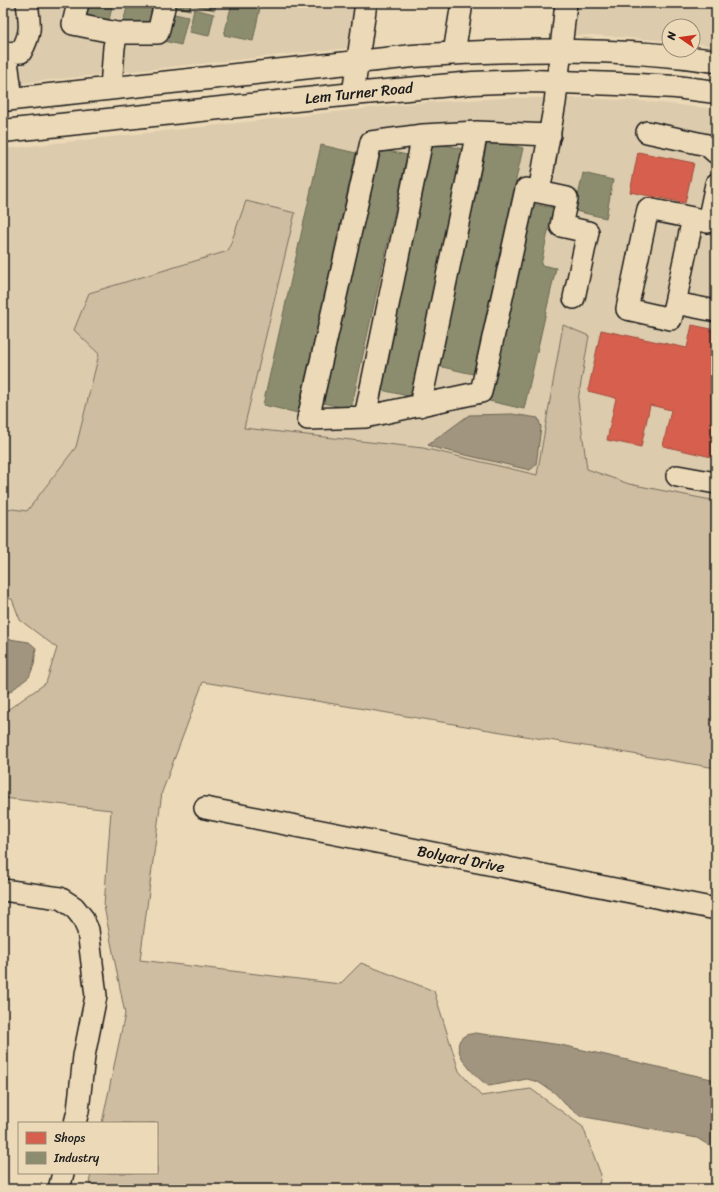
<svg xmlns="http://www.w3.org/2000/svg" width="719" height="1192" font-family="Sriracha,sans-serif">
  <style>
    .built { fill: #dccbac }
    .green { fill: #cebda0; stroke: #756c5e }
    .water { fill: #a2957f; stroke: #6c6557 }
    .shops { fill: #d6604d; stroke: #9e4c3e }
    .industry { fill: #8c8c6e; stroke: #6a6a55 }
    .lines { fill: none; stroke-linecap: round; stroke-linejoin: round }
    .minor-casing { stroke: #1c1c1c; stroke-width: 24 }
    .major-casing { stroke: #1c1c1c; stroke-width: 25 }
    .minor { stroke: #ecd9b7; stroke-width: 21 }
    .major { stroke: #ecd9b7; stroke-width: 22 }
    .labels { text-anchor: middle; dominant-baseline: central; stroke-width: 4; stroke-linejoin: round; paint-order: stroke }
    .street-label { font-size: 15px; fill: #1c1c1c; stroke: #ecd9b7 }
  </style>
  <rect width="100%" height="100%" fill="#ecd9b7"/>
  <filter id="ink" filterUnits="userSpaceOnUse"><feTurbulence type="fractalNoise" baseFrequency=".025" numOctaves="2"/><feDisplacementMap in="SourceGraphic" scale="8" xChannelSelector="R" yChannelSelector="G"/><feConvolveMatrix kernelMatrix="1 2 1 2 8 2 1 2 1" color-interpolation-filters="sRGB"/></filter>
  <g filter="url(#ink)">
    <path class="built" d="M 3,3 L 60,3 L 63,4 L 64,3 L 358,3 L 348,48 L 3,85 Z
      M 557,3 L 716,3 L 716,46 L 693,43 L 693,26 L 669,26 L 669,41 L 593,35 L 550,36 Z
      M 505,98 L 585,98 L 641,101 L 716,109 L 716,501 L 629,484 L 587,469 L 578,400 L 589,337 L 563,325 L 537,475 L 423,448 L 244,428 L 295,213 L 246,201 L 228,251 L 89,293 L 74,330 L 99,354 L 76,447 L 27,511 L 5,508 L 3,503 L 3,149 L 416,103 Z"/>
    <path class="green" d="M 246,201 L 295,213 L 244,428 L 423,448 L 537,475 L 563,325 L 589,336 L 578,400 L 587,469 L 629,484 L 716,501 L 716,768 L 203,682 L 162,792 L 140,960 L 340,984 L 361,963 L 434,991 L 459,1071 L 481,1096 L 531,1089 L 583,1127 L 601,1175 L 598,1189 L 112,1189 L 89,1184 L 91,1173 L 157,1173 L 157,1123 L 102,1123 L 125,1014 L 104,906 L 111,810 L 3,798 L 3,713 L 46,683 L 57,648 L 20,620 L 12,599 L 3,598 L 3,503 L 5,508 L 27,511 L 76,447 L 99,354 L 74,330 L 89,293 L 228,251 Z"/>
    <path class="water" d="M 512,414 L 538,418 L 541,427 L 536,465 L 530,470 L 436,448 L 428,445 L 469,415 Z
      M 3,638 L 29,642 L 36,648 L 34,665 L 29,677 L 3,697 Z
      M 475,1033 L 561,1045 L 716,1080 L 716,1153 L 713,1152 L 710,1146 L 697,1138 L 580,1116 L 565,1104 L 555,1093 L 538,1082 L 527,1079 L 489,1086 C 478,1080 443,1046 466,1035 C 468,1034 472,1034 475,1033 Z"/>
    <path class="shops" d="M 638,152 L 694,163 L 685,203 L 630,192 Z
      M 692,325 L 716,330 L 716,458 L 663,446 L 671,410 L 650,405 L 641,447 L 607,440 L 616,398 L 588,391 L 601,330 L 687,348 Z"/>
    <path class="industry" d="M 83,3 L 113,3 L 109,20 L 81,14 Z
      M 128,3 L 158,3 L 152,29 L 123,23 Z
      M 173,3 L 191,3 L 190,10 L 172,6 Z
      M 194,3 L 216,3 L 215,10 L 194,5 Z
      M 232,3 L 261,3 L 253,41 L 224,35 Z
      M 194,9 L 214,14 L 209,36 L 189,32 Z
      M 170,13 L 188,17 L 181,45 L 164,41 Z
      M 488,140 L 523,148 L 473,374 L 438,366 Z
      M 432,142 L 467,150 L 412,397 L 377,389 Z
      M 321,145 L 356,153 L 298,413 L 263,405 Z
      M 379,149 L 407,155 L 351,409 L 323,403 Z
      M 583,173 L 613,180 L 606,218 L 575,211 Z
      M 532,204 L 553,208 L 541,265 L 556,268 L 524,409 L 489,401 Z"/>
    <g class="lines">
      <g class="minor-casing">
        <path id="minor" d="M 78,3 L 73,24 L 117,33 L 158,33 L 165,3
          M 566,3 L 555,103 L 539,192 L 567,198 L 561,226 L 588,232 L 574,298
          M 6,53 L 21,52 C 32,32 30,25 27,3
          M 454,53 L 462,3
          M 3,54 L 6,53 L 12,99
          M 111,88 L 114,47 L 117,33
          M 353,94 L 366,3
          M 647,132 L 707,145 L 716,153
          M 716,184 L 708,222 L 693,218 L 675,303 L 716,311
          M 539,192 L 526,189 L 481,392 L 365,417 L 308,419 L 371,142 L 423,135 L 477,132 L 550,135
          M 675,303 L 671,319 L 627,309 L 648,209 L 693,218
          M 420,406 L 477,132
          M 365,417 L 423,135
          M 677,476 L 716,483
          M 205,808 L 716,909
          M 3,890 L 60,898 L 74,907 L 82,917 L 88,930 L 96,996 L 84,1056 L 78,1111 L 75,1123
          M 59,1189 L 63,1173"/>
      </g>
      <g class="major-casing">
        <path id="major" d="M 3,100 L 413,56 C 514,49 615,47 716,61
          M 3,131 L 353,94 L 473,83 L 531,81 L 618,84 L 676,87 L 716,92"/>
      </g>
      <use href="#minor" class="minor"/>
      <use href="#major" class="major"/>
    </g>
  </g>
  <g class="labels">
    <g class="street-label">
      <text transform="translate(359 93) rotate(-6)">Lem Turner Road</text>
      <text transform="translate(461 859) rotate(11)">Bolyard Drive</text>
    </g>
  </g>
  <rect width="719" height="1192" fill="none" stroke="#ecd9b7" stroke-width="16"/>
  <rect x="8" y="8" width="703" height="1176" fill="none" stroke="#1c1c1c" stroke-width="1.5" filter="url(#ink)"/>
  <rect x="18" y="1122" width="140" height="52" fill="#ecd9b7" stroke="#998d79"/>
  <rect x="26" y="1132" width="20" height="12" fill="#d6604d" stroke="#998d79"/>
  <text x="54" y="1142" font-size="12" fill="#1c1c1c">Shops</text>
  <rect x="26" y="1152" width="20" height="12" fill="#8c8c6e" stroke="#998d79"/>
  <text x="54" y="1162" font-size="12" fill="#1c1c1c">Industry</text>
  <g transform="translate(681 38) rotate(283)"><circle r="19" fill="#ecd9b7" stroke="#998d79"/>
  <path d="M0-3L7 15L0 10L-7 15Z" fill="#c8321e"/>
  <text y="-6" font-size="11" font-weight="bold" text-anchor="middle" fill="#1c1c1c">N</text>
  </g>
</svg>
